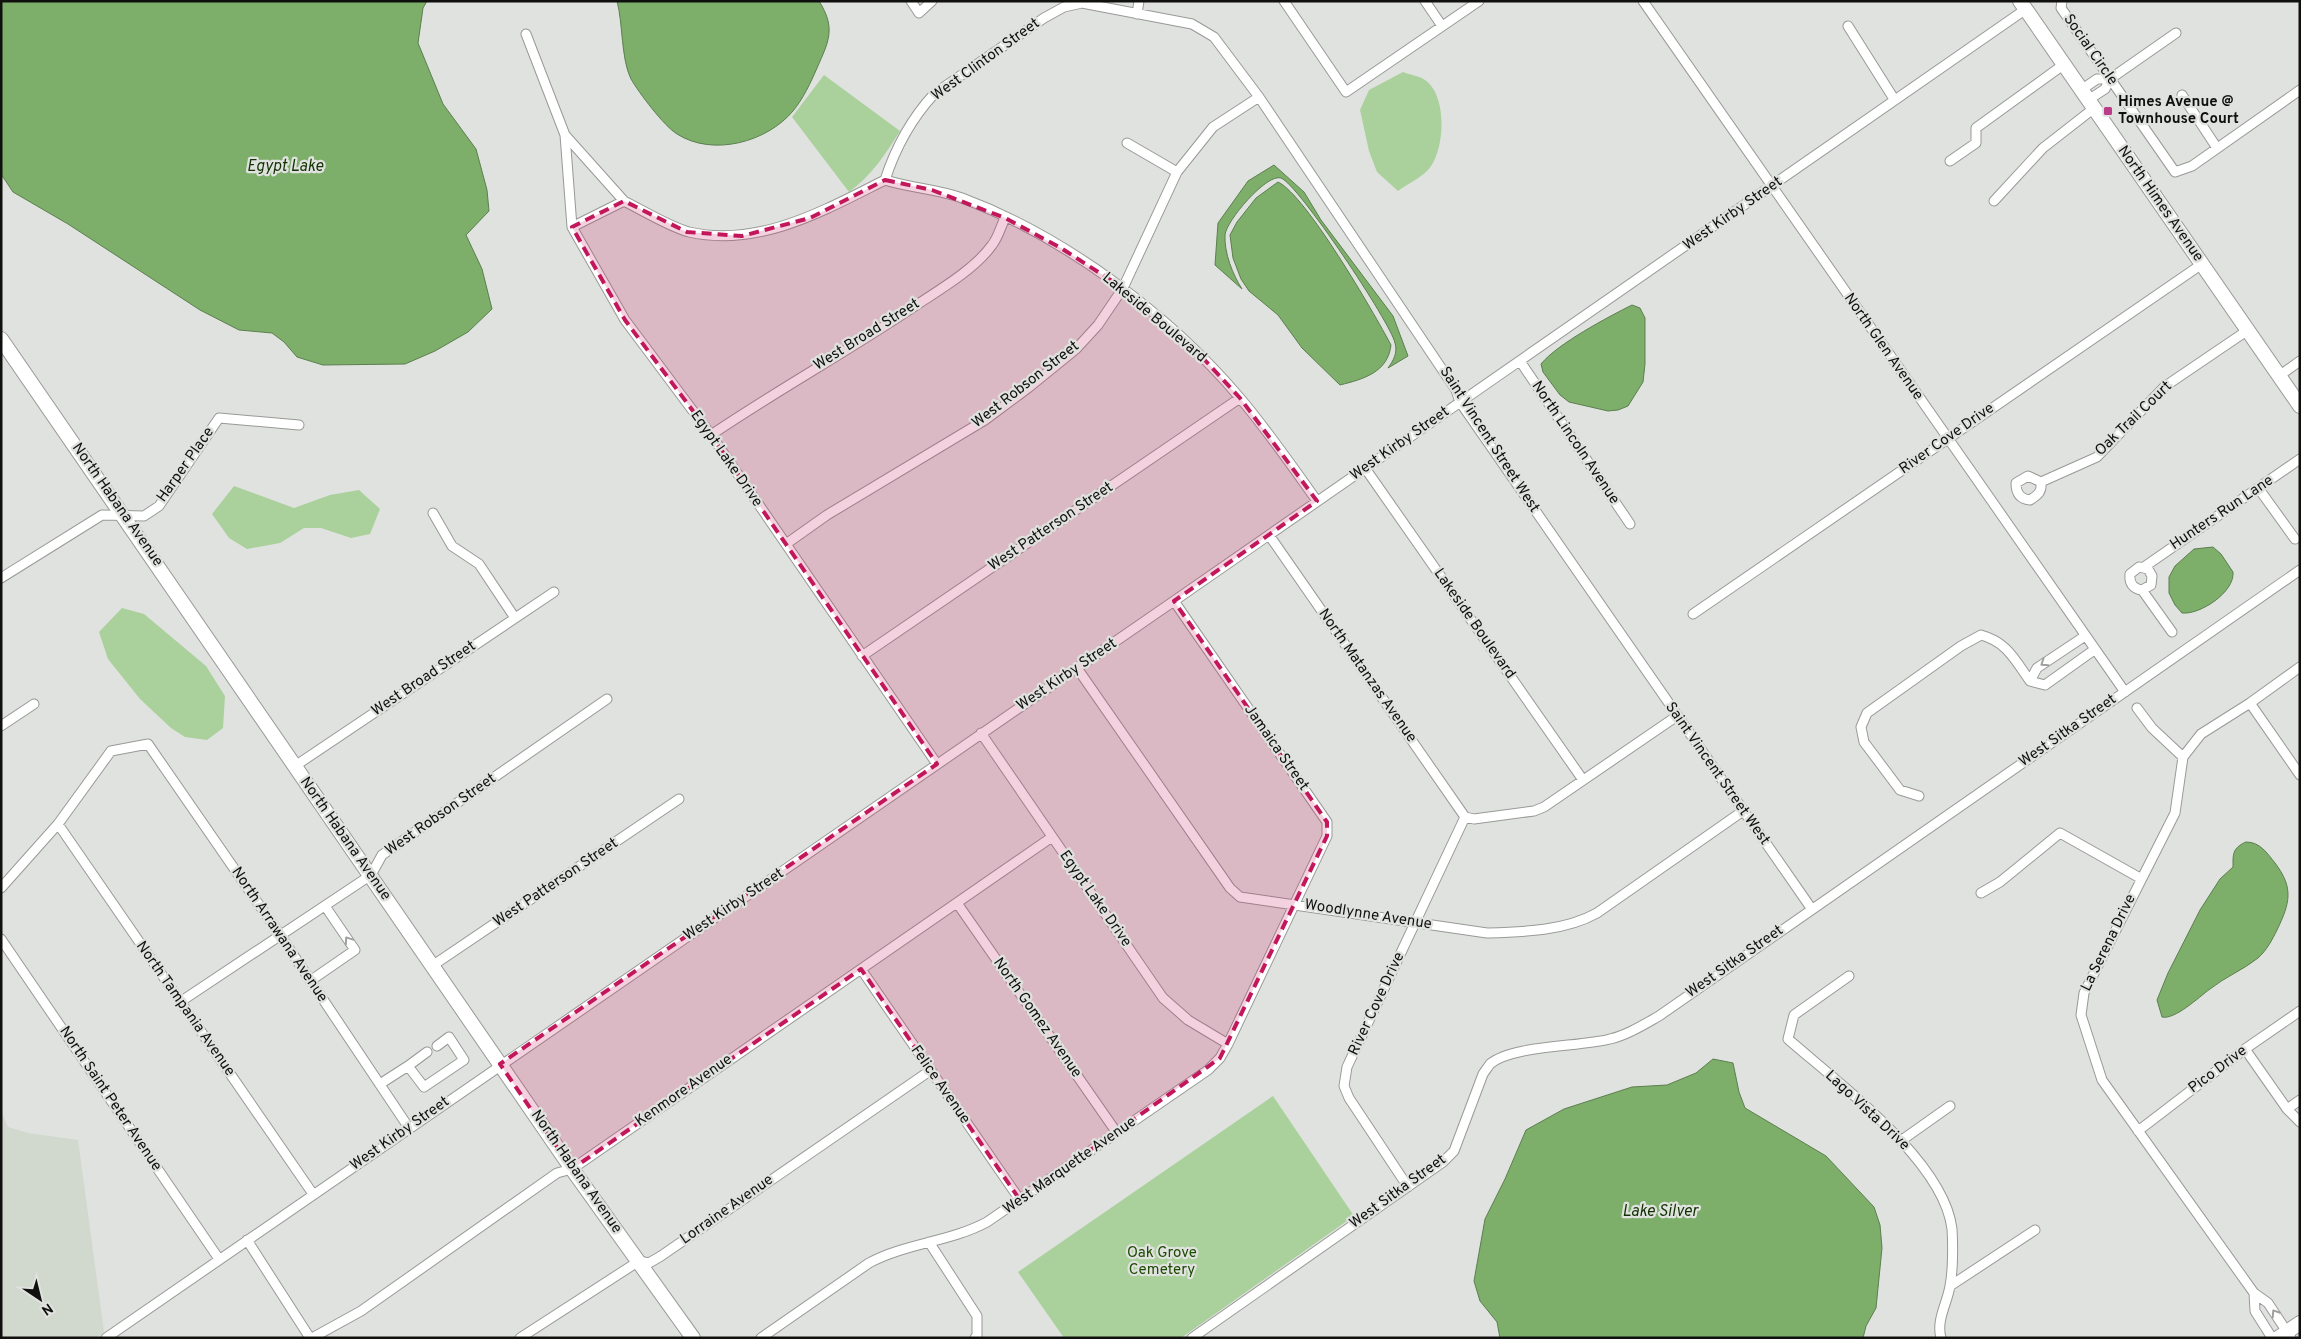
<svg xmlns="http://www.w3.org/2000/svg" width="2301" height="1339" font-family="Overpass,sans-serif">
  <style>
    .built { fill: #d1d8ce }
    .green { fill: #aad09c }
    .water { fill: #7dae6a; stroke: #5c7f4f }
    .lines { fill: none; stroke-linecap: round; stroke-linejoin: round }
    .street-casing { stroke: #989a97; stroke-width: 11 }
    .secondary-casing { stroke: #989a97; stroke-width: 16 }
    .street { stroke: #fff; stroke-width: 9 }
    .secondary { stroke: #fff; stroke-width: 14 }
    .oneway { stroke: #9f9f9f }
    .marked { fill: #c2185b; fill-opacity: 0.2; stroke: #c2185b; stroke-width: 4; stroke-dasharray: 10 6; stroke-linejoin: round }
    .poi-dot { fill: #bb3c88; stroke: #e0e2df; stroke-width: 2 }
    .labels { text-anchor: middle; dominant-baseline: central; stroke-width: 4.5; stroke-linejoin: round; paint-order: stroke }
    .street-label { font-size: 15px; fill: #10100f; stroke: #e0e2df }
    .poi-label { font-size: 15px; font-weight: bold; fill: #10100f; stroke: #e0e2df; text-anchor: start }
    .park-label { font-size: 15px; fill: #1d4b01; stroke: #e0e2df }
    .water-label { font-size: 16px; font-style: italic; fill: #123202; stroke: #e0e2df }
  </style>
  <rect width="100%" height="100%" fill="#e0e2df"/>
  <path class="built" d="M 1,1111 L 8,1127 L 28,1133 L 78,1140 L 104,1332 L 96,1338 L 1,1338 Z"/>
  <path class="green" d="M 1403,72 C 1410,75 1420,76 1425,80 C 1447,95 1445,146 1431,166 C 1425,176 1407,184 1398,191 L 1377,172 L 1369,151 L 1360,110 L 1369,90 Z
    M 824,75 L 900,131 C 885,155 872,175 849,192 L 792,117 Z
    M 234,486 L 294,508 L 330,495 L 359,490 L 380,509 L 370,534 L 351,538 L 321,528 L 304,528 L 280,543 L 247,549 L 229,538 L 212,514 Z
    M 122,608 L 144,614 L 206,666 L 225,696 L 223,728 L 207,740 L 185,737 L 171,728 L 140,699 L 108,659 L 99,632 Z
    M 1273,1096 L 1354,1216 L 1181,1338 L 1064,1338 L 1018,1272 Z"/>
  <path class="water" d="M 1,1 L 427,1 L 423,8 L 418,43 L 443,104 L 476,149 L 487,190 L 489,211 L 466,235 L 482,269 L 492,309 L 468,332 L 435,351 L 405,364 L 323,365 L 297,357 L 284,342 L 272,333 L 239,330 L 200,310 L 68,224 L 13,192 L 1,174 Z
    M 617,1 L 819,1 C 836,28 829,41 817,68 C 811,82 803,99 793,111 C 767,142 713,157 677,134 C 664,126 639,93 631,79 C 621,59 623,23 617,1 Z
    M 1274,165 L 1304,192 L 1321,220 L 1393,316 L 1408,356 L 1388,368 C 1393,361 1398,353 1395,343 C 1391,323 1298,184 1281,178 C 1267,173 1226,221 1225,235 C 1224,253 1233,275 1242,289 L 1215,265 L 1218,223 L 1248,181 Z
    M 1278,182 C 1306,195 1374,313 1391,345 C 1388,372 1364,379 1340,385 L 1302,348 L 1278,315 L 1249,291 L 1241,279 L 1233,258 L 1230,235 L 1237,222 L 1256,198 Z
    M 1632,305 L 1640,308 L 1645,318 L 1645,364 L 1643,382 L 1628,406 L 1618,410 L 1608,411 L 1569,402 L 1560,395 L 1543,372 L 1541,364 C 1557,344 1608,317 1632,305 Z
    M 2213,547 L 2221,554 L 2233,572 C 2235,592 2200,615 2182,613 L 2175,605 L 2169,593 L 2169,577 L 2175,566 L 2194,549 Z
    M 2246,842 C 2260,842 2267,853 2275,863 C 2294,888 2290,903 2277,930 C 2272,940 2267,950 2258,958 C 2243,970 2225,977 2210,989 C 2199,997 2175,1020 2162,1017 L 2157,1000 L 2168,973 L 2200,910 L 2220,879 L 2233,867 C 2233,855 2232,848 2246,842 Z
    M 1713,1059 L 1733,1063 L 1739,1092 L 1745,1108 L 1826,1156 L 1874,1207 L 1880,1225 L 1882,1248 L 1876,1308 L 1866,1326 L 1863,1338 L 1500,1338 L 1497,1322 L 1480,1301 L 1474,1281 L 1485,1219 L 1505,1179 L 1526,1130 L 1564,1109 L 1632,1087 L 1667,1085 L 1696,1073 Z"/>
  <g class="lines">
    <g class="street-casing">
      <path id="street" d="M 911,1 L 919,13 L 932,1
        M 1284,1 L 1346,92 L 1479,1
        M 1425,1 L 1442,26
        M 1643,1 L 2125,692
        M 2062,1 L 2061,8 L 2175,172 L 2192,166 L 2300,90
        M 1137,14 L 1139,1
        M 1848,26 L 1894,99
        M 526,34 L 565,135 L 624,201
        M 2081,90 L 2097,79 L 2110,79
        M 2182,95 L 2217,148
        M 2088,100 L 2105,89 L 2110,79 L 2176,33
        M 565,135 L 572,227 L 625,320 L 711,435 L 937,764
        M 1127,143 L 1177,172
        M 1950,161 L 1976,143 L 1976,128 L 2063,65
        M 885,180 C 910,188 937,189 962,198 C 1064,236 1170,315 1240,398 C 1268,431 1292,466 1317,501
        M 1994,201 L 2043,148 L 2093,109
        M 572,227 L 624,201 C 642,210 670,227 689,232 C 759,248 825,210 885,180 C 895,149 912,118 934,94 L 1044,18 L 1064,7 L 1082,3 L 1192,24 L 1214,37 L 1259,97 L 1456,390 L 1460,402 L 1811,908
        M 1520,361 L 1630,524
        M 2279,376 L 2300,361
        M 711,435 C 779,389 850,350 918,304 C 941,289 976,268 992,245 C 998,238 1001,226 1005,218
        M 1365,468 L 1583,780
        M 2041,482 L 2028,476 L 2016,483 C 2016,493 2020,499 2030,500 C 2038,495 2042,492 2041,482 L 2097,457 L 2164,387 L 2248,330
        M 2259,489 L 2295,539
        M 433,513 L 452,546 L 479,564 L 515,618
        M 1269,535 L 1465,817
        M 786,544 L 827,515 L 985,420 L 1028,388 L 1076,349 L 1098,325 L 1123,288 L 1177,172 L 1213,127 L 1259,97
        M 2144,567 L 2300,459
        M 1,578 L 102,515 L 144,516 L 159,506 L 219,418 L 299,425
        M 2142,590 L 2151,585 L 2152,576 L 2148,569 L 2139,567 L 2130,574 C 2129,583 2133,589 2142,590 L 2172,632
        M 1693,614 L 2202,264
        M 2085,636 L 2037,668 L 2030,681 L 2045,685 L 2094,650
        M 862,656 L 1240,398
        M 2300,667 L 2250,703 L 2300,775
        M 1077,668 L 1230,888 L 1240,897 L 1487,933 C 1523,932 1565,931 1597,913 L 1743,811
        M 2250,703 L 2201,734 L 2183,757 L 2175,813 L 2084,993 L 2081,1015 L 2102,1080 L 2254,1293 L 2268,1303 L 2291,1338
        M 2137,708 L 2152,728 L 2183,757
        M 1,726 L 34,704
        M 981,733 L 1163,998 L 1188,1020 L 1228,1044
        M 295,766 L 554,592
        M 1919,796 L 1900,790 L 1864,742 L 1861,727 L 1867,713 L 1961,646 L 1981,635 C 2007,642 2015,660 2030,681
        M 58,824 L 313,1194
        M 1,888 L 58,824 L 111,751 L 148,744 L 280,935 L 409,1128
        M 1981,893 L 2000,882 L 2060,833 L 2140,878
        M 957,903 L 1117,1133
        M 1,939 L 219,1259
        M 432,966 L 679,799
        M 861,969 L 1020,1200
        M 1849,976 L 1794,1015 L 1788,1039 C 1838,1083 1944,1161 1952,1229 C 1953,1244 1953,1271 1950,1286 C 1947,1304 1936,1320 1941,1338
        M 310,981 L 355,950 L 325,906
        M 180,1002 L 371,875 L 382,855 L 607,699
        M 2245,1049 L 2287,1109 L 2300,1122
        M 408,1066 L 427,1052
        M 380,1084 L 408,1066 L 424,1087 L 464,1060 L 449,1037 L 437,1046
        M 2287,1109 L 2300,1100
        M 2138,1131 L 2245,1049 L 2300,1011
        M 1902,1140 L 1950,1106
        M 1408,1187 L 1349,1098 L 1344,1086 L 1347,1067 L 1465,817 L 1474,819 L 1534,811 L 1544,807 L 1677,716
        M 247,1240 L 310,1338
        M 929,1242 L 977,1316 L 977,1336 L 975,1338
        M 1950,1286 L 2035,1230
        M 2254,1293 L 2255,1311 L 2272,1338
        M 106,1338 L 1174,601 L 2026,9
        M 312,1338 L 361,1311 L 557,1173 L 572,1169 L 1052,837
        M 520,1338 L 639,1261 L 649,1263 L 661,1256 L 931,1070
        M 761,1338 L 869,1263 C 906,1243 950,1242 987,1222 L 1208,1070 L 1220,1058 L 1228,1044 L 1327,836 L 1327,822 L 1174,601
        M 1192,1338 L 1443,1162 L 1454,1151 L 1483,1074 C 1485,1071 1488,1067 1490,1064 C 1512,1045 1580,1047 1610,1039 C 1627,1035 1643,1025 1659,1016 L 2300,570"/>
    </g>
    <g class="secondary-casing">
      <path id="secondary" d="M 2020,1 L 2300,406
        M 1,339 L 572,1169 L 693,1338
        M 2278,1338 L 2300,1323"/>
    </g>
    <use href="#street" class="street"/>
    <use href="#secondary" class="secondary"/>
  </g>
  <defs><path id="oneway-chevron" d="M-2-3.5L2.5 0L-2 3.5" fill="none" stroke-width="1.6" stroke-linecap="round" stroke-linejoin="round" transform="scale(1.25)"/></defs>
  <g class="oneway">
    <use href="#oneway-chevron" transform="translate(2044 663) rotate(146)"/>
    <use href="#oneway-chevron" transform="translate(348 940) rotate(-124)"/>
    <use href="#oneway-chevron" transform="translate(2275 1313) rotate(-123)"/>
  </g>
  <path class="marked" d="M 885,180 L 932,190 L 1005,218 L 1061,248 L 1123,288 L 1202,357 L 1240,398 L 1317,501 L 1174,601 L 1327,822 L 1327,836 L 1220,1058 L 1020,1200 L 861,969 L 572,1169 L 500,1064 L 937,764 L 711,435 L 625,320 L 572,227 L 624,201 L 687,232 L 742,236 L 810,218 Z"/>
  <rect class="poi-dot" x="2103" y="106" width="10" height="10" rx="2.5"/>
  <g class="labels">
    <g class="street-label">
      <text transform="translate(2090 50) rotate(55)">Social Circle</text>
      <text transform="translate(986 60) rotate(-36)">West Clinton Street</text>
      <text transform="translate(2160 204) rotate(55)">North Himes Avenue</text>
      <text transform="translate(1733 214) rotate(-35)">West Kirby Street</text>
      <text transform="translate(1154 318) rotate(40)">Lakeside Boulevard</text>
      <text transform="translate(867 335) rotate(-32)">West Broad Street</text>
      <text transform="translate(1883 347) rotate(55)">North Glen Avenue</text>
      <text transform="translate(1026 385) rotate(-38)">West Robson Street</text>
      <text transform="translate(2134 419) rotate(-44)">Oak Trail Court</text>
      <text transform="translate(1947 439) rotate(-35)">River Cove Drive</text>
      <text transform="translate(1489 440) rotate(57)">Saint Vincent Street West</text>
      <text transform="translate(1575 443) rotate(56)">North Lincoln Avenue</text>
      <text transform="translate(1400 444) rotate(-35)">West Kirby Street</text>
      <text transform="translate(726 459) rotate(55)">Egypt Lake Drive</text>
      <text transform="translate(186 465) rotate(-55)">Harper Place</text>
      <text transform="translate(117 505) rotate(55)">North Habana Avenue</text>
      <text transform="translate(2222 513) rotate(-34)">Hunters Run Lane</text>
      <text transform="translate(1051 527) rotate(-34)">West Patterson Street</text>
      <text transform="translate(1474 624) rotate(55)">Lakeside Boulevard</text>
      <text transform="translate(1067 675) rotate(-34)">West Kirby Street</text>
      <text transform="translate(1367 676) rotate(55)">North Matanzas Avenue</text>
      <text transform="translate(424 679) rotate(-34)">West Broad Street</text>
      <text transform="translate(2068 731) rotate(-35)">West Sitka Street</text>
      <text transform="translate(1276 748) rotate(55)">Jamaica Street</text>
      <text transform="translate(1717 774) rotate(55)">Saint Vincent Street West</text>
      <text transform="translate(441 815) rotate(-35)">West Robson Street</text>
      <text transform="translate(345 839) rotate(55)">North Habana Avenue</text>
      <text transform="translate(556 883) rotate(-34)">West Patterson Street</text>
      <text transform="translate(1095 899) rotate(55)">Egypt Lake Drive</text>
      <text transform="translate(734 905) rotate(-34)">West Kirby Street</text>
      <text transform="translate(1368 915) rotate(9)">Woodlynne Avenue</text>
      <text transform="translate(279 935) rotate(56)">North Arrawana Avenue</text>
      <text transform="translate(2109 943) rotate(-64)">La Serena Drive</text>
      <text transform="translate(1735 962) rotate(-35)">West Sitka Street</text>
      <text transform="translate(1377 1004) rotate(-65)">River Cove Drive</text>
      <text transform="translate(185 1009) rotate(55)">North Tampania Avenue</text>
      <text transform="translate(1037 1018) rotate(55)">North Gomez Avenue</text>
      <text transform="translate(2218 1070) rotate(-37)">Pico Drive</text>
      <text transform="translate(940 1085) rotate(55)">Felice Avenue</text>
      <text transform="translate(684 1091) rotate(-35)">Kenmore Avenue</text>
      <text transform="translate(110 1099) rotate(56)">North Saint Peter Avenue</text>
      <text transform="translate(1867 1111) rotate(43)">Lago Vista Drive</text>
      <text transform="translate(400 1134) rotate(-35)">West Kirby Street</text>
      <text transform="translate(1070 1166) rotate(-35)">West Marquette Avenue</text>
      <text transform="translate(576 1172) rotate(55)">North Habana Avenue</text>
      <text transform="translate(1398 1192) rotate(-36)">West Sitka Street</text>
      <text transform="translate(727 1210) rotate(-35)">Lorraine Avenue</text>
    </g>
    <g class="poi-label">
      <text x="2118" y="102">Himes Avenue @<tspan x="2118" dy="17">Townhouse Court</tspan></text>
    </g>
    <g class="park-label">
      <text x="1162" y="1253">Oak Grove<tspan x="1162" dy="17">Cemetery</tspan></text>
    </g>
    <g class="water-label">
      <text x="285" y="167">Egypt Lake</text>
      <text x="1660" y="1212">Lake Silver</text>
    </g>
  </g>
  <rect width="2301" height="1339" fill="none" stroke="#10100f" stroke-width="5"/>
  <g transform="translate(40 1299) rotate(145)" stroke="#e0e2df" stroke-width="4" paint-order="stroke">
  <path d="M0-4L9 19L0 12L-9 19Z" fill="#10100f"/>
  <text y="-8" font-size="14" font-weight="bold" text-anchor="middle" fill="#10100f">N</text>
  </g>
</svg>
